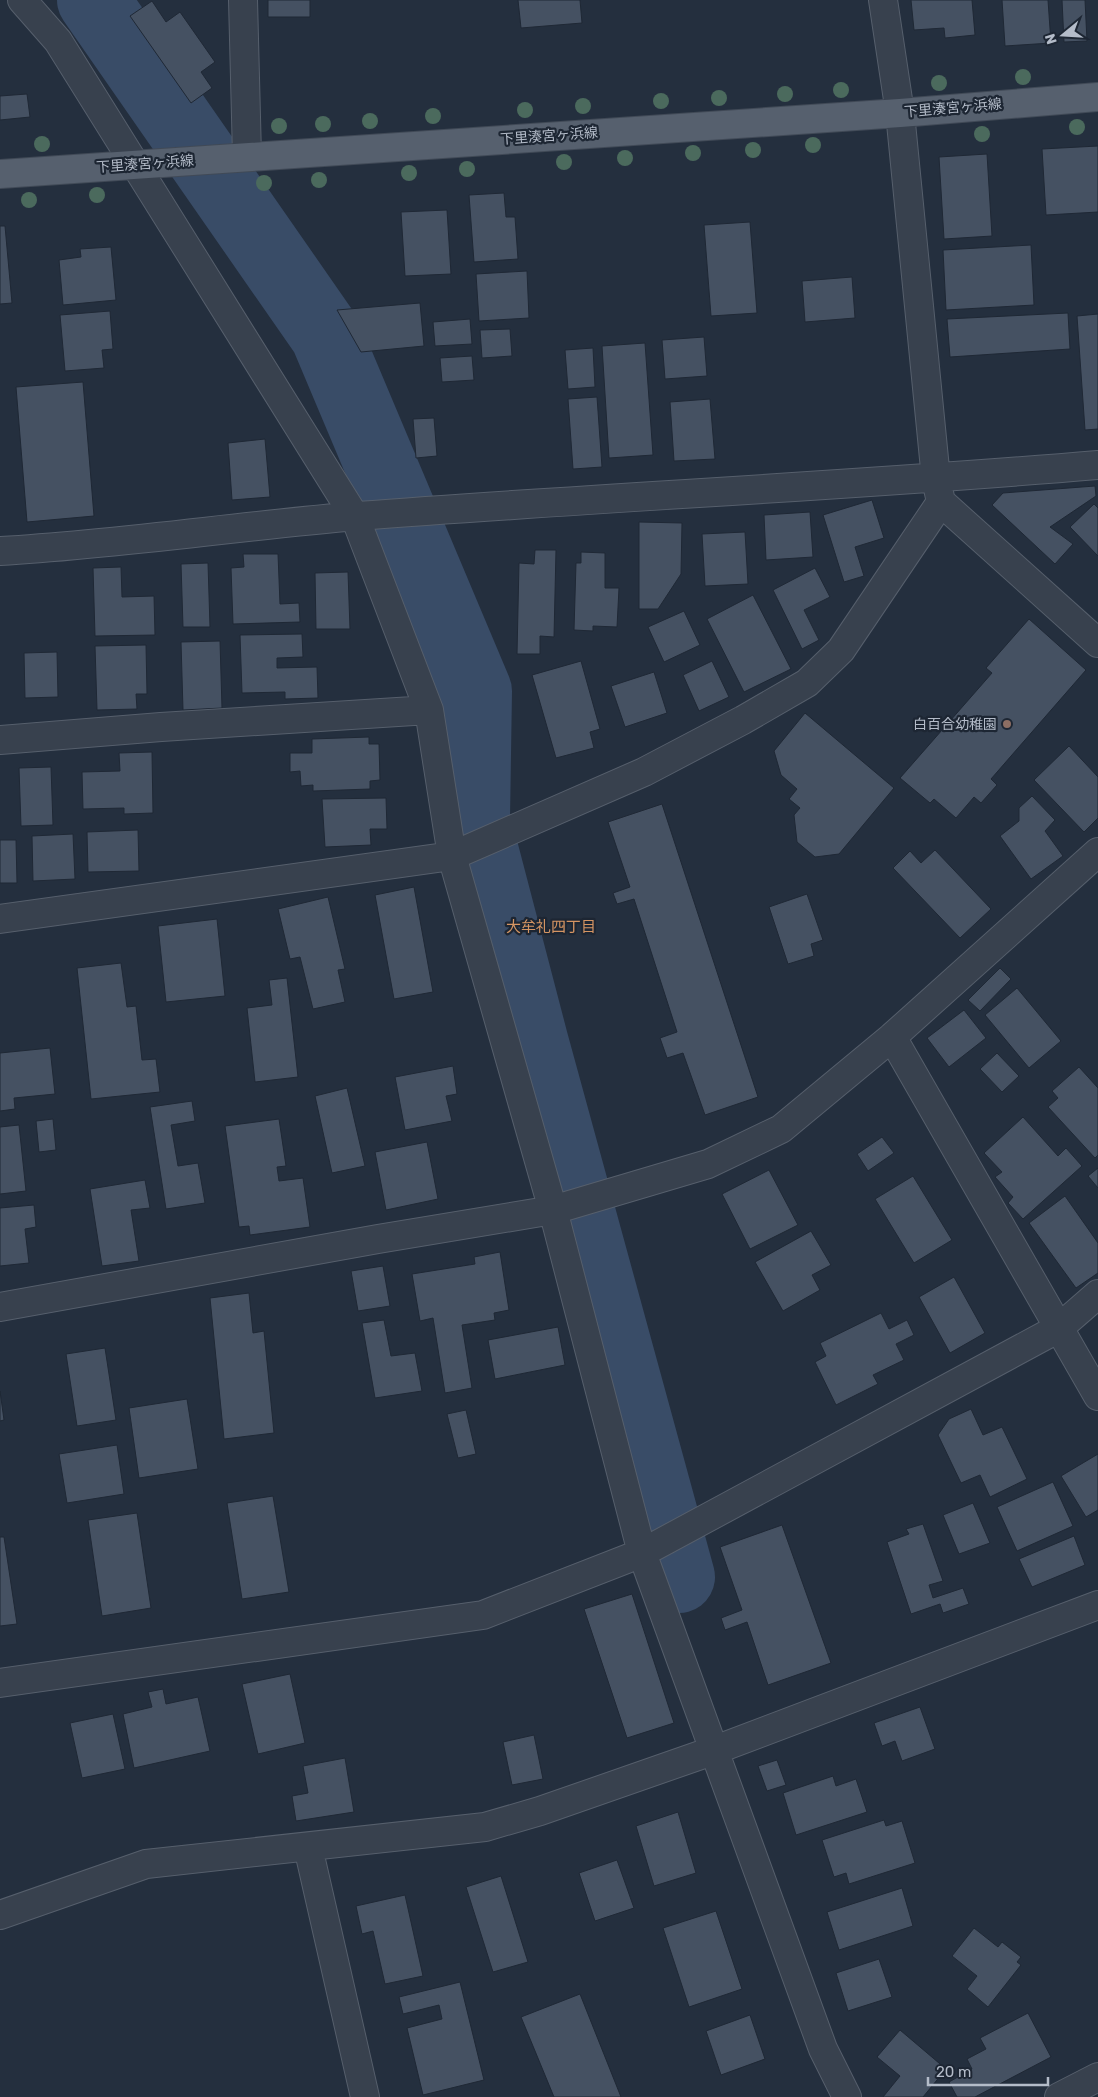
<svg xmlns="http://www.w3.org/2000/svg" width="1098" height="2097" font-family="Rubik,'Noto Sans JP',sans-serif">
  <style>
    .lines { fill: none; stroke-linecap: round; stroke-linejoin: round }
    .river { stroke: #394c67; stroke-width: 72 }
    .building { fill: #455162; stroke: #1f2835 }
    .minor-casing { stroke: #565f6c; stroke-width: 30 }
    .major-casing { stroke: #414a57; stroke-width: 30 }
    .minor { stroke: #38414e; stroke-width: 28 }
    .major { stroke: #56606e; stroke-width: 28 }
    .tree { fill: #4b6a5d }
    .education-dot { fill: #8d6e63; stroke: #1d2633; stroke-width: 2 }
    .labels { text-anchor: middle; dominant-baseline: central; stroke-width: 4.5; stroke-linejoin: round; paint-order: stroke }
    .street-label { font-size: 14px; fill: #b4bcc9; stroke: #1d2633 }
    .poi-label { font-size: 14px; fill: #b4bcc9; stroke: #1d2633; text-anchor: end }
    .neighbourhood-label { font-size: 15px; fill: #d59563; stroke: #1d2633 }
  </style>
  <rect width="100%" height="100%" fill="#242f3e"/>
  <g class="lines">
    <path class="river" d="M 93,0 L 326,335 L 476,691 L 474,818 L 532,1040 L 679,1577"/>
  </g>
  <path class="building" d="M 268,0 L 310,0 L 310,17 L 268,17 Z
    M 518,0 L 580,0 L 582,23 L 521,28 Z
    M 911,0 L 972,0 L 975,35 L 945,38 L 944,28 L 914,30 Z
    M 1002,0 L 1048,0 L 1051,43 L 1005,46 Z
    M 1062,0 L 1085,0 L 1087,41 L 1064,42 Z
    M 152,1 L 166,22 L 180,12 L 215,62 L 201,72 L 212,88 L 191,103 L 130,16 Z
    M 27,94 L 30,117 L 0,120 L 0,96 Z
    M 1098,146 L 1098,212 L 1046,215 L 1042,149 Z
    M 987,154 L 992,236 L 944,239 L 939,157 Z
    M 504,193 L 506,217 L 515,217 L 518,259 L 474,262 L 469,195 Z
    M 447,210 L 451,274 L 405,276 L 401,212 Z
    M 750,222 L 757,313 L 711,316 L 704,225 Z
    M 0,226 L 5,226 L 12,303 L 0,304 Z
    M 1031,245 L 1034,305 L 946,310 L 943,250 Z
    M 111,247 L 116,300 L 63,305 L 59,260 L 81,257 L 80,249 Z
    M 527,271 L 529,318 L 479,321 L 476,274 Z
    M 852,277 L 855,318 L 805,322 L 802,281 Z
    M 420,303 L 424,346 L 361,352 L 337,310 Z
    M 110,311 L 113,349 L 102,350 L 104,368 L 65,371 L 60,315 Z
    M 1068,313 L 1070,349 L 950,357 L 947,319 Z
    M 1098,314 L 1098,429 L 1085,430 L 1077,316 Z
    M 470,319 L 472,344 L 435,346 L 433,322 Z
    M 510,329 L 512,356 L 482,358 L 480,330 Z
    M 704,337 L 707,376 L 665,379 L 662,340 Z
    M 645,343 L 653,455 L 609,458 L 602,346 Z
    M 593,348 L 595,387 L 568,389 L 565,350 Z
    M 472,356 L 474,380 L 442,382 L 440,358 Z
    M 83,382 L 94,516 L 27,522 L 16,387 Z
    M 597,397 L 602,467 L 573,469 L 568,399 Z
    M 710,399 L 715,459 L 674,461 L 670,402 Z
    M 434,418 L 437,456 L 416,458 L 413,419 Z
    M 265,439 L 270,497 L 232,500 L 228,443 Z
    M 1095,486 L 1096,496 L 1050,527 L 1073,544 L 1055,564 L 992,505 L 1003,493 Z
    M 872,500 L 884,538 L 855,547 L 864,576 L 844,582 L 823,515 Z
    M 1094,504 L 1098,508 L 1098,556 L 1070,527 Z
    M 810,512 L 813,557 L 766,560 L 764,515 Z
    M 639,522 L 682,523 L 681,574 L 658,609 L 639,609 Z
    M 745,532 L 748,584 L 705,586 L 702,534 Z
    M 535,550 L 556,550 L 554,637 L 540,636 L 540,654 L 517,654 L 519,563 L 534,564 Z
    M 581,552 L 605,553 L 605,588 L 619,588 L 617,627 L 593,626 L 593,631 L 574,630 L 576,563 L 581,563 Z
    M 243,554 L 278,554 L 280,604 L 299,603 L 300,622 L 233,624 L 231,568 L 244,567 Z
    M 208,563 L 210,627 L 183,627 L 181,564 Z
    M 121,567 L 122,597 L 154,596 L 155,635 L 95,636 L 93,568 Z
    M 815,568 L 830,597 L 804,610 L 819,640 L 802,649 L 773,590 Z
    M 348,572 L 350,629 L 316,629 L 315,573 Z
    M 753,595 L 791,669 L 744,692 L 707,619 Z
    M 684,611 L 700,645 L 664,662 L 648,627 Z
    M 1029,619 L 1086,670 L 991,779 L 997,785 L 981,803 L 974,797 L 956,818 L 934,799 L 930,803 L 900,778 L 992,673 L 986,668 Z
    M 302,634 L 303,657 L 277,658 L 277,668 L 317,667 L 318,698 L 285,699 L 285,692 L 242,693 L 240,635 Z
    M 220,641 L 222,708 L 183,710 L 181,642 Z
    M 146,645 L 147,694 L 136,694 L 137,709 L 97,710 L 95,646 Z
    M 57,652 L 58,697 L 25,698 L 24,653 Z
    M 581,661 L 600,729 L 590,732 L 594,748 L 556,758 L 532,675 Z
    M 712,661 L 729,697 L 699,711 L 683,675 Z
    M 654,672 L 667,713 L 625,727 L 611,686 Z
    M 805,713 L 894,788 L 839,854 L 815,857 L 797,842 L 794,815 L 800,808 L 789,799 L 797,789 L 781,775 L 774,751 Z
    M 369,737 L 369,744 L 379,744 L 380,780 L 370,781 L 370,789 L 313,791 L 313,785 L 301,786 L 300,771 L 290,772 L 290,753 L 312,753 L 312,739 Z
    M 1069,746 L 1098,777 L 1098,818 L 1084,832 L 1034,780 Z
    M 152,752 L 153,813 L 124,814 L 124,808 L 83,809 L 82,772 L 120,771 L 119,753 Z
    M 51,767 L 53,825 L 21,826 L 19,768 Z
    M 1032,796 L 1055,820 L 1045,831 L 1063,856 L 1031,879 L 1000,836 L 1019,821 L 1019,808 Z
    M 386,798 L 387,829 L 370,829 L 371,845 L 325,847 L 322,799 Z
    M 662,804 L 758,1097 L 705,1115 L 683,1053 L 667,1058 L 660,1038 L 677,1032 L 634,899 L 617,904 L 613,893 L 630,887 L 608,822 Z
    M 138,830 L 139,871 L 88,872 L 87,832 Z
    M 73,834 L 75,879 L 33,881 L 32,836 Z
    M 0,840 L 16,840 L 17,883 L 0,883 Z
    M 935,850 L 991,909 L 960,938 L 893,868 L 910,851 L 921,863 Z
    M 414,887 L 433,992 L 394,999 L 375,895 Z
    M 807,894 L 823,940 L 811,944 L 814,956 L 788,964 L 769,907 Z
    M 328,897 L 345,969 L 338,970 L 345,1002 L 313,1009 L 300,957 L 290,959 L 278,909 Z
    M 217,919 L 225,996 L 166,1002 L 158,926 Z
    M 121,963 L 127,1007 L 136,1006 L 142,1060 L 156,1059 L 160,1092 L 91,1099 L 77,968 Z
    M 1000,968 L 1011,979 L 980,1011 L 968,1000 Z
    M 287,978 L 298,1077 L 255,1082 L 247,1008 L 272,1005 L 269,980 Z
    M 1017,988 L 1061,1041 L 1029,1068 L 985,1015 Z
    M 964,1010 L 986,1038 L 949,1067 L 927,1038 Z
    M 50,1048 L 55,1094 L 14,1098 L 15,1109 L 0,1111 L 0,1053 Z
    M 997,1053 L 1019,1076 L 1002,1092 L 980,1069 Z
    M 453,1066 L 457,1094 L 446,1096 L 452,1121 L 405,1130 L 395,1077 Z
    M 1079,1067 L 1098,1088 L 1098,1155 L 1095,1158 L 1048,1107 L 1058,1098 L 1052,1091 Z
    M 347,1088 L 365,1166 L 332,1173 L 315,1096 Z
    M 192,1101 L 195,1121 L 171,1125 L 178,1166 L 198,1163 L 205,1203 L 166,1209 L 150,1107 Z
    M 1023,1117 L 1058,1156 L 1066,1148 L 1082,1166 L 1023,1219 L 1008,1203 L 1013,1197 L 995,1177 L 1002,1172 L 984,1153 Z
    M 53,1119 L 56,1150 L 39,1152 L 36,1121 Z
    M 279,1119 L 286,1166 L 277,1167 L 279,1181 L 303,1178 L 310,1227 L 250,1235 L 249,1226 L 239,1227 L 225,1126 Z
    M 19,1125 L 26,1191 L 0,1194 L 0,1127 Z
    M 882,1137 L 894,1153 L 868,1171 L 857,1154 Z
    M 427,1142 L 438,1199 L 386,1210 L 375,1152 Z
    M 1098,1168 L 1098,1188 L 1088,1176 Z
    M 769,1170 L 798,1225 L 750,1249 L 722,1194 Z
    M 913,1176 L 952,1240 L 914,1263 L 875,1199 Z
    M 145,1180 L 150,1208 L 131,1210 L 139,1261 L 102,1266 L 90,1189 Z
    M 1065,1196 L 1098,1243 L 1098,1273 L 1076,1288 L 1029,1223 Z
    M 34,1205 L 36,1227 L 25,1229 L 29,1263 L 0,1266 L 0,1208 Z
    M 811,1231 L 831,1265 L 812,1275 L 820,1290 L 783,1311 L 755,1262 Z
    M 500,1252 L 509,1310 L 494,1313 L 495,1320 L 462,1325 L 472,1388 L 445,1393 L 433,1318 L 420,1321 L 412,1274 L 475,1264 L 474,1257 Z
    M 383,1266 L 390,1306 L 358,1311 L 351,1271 Z
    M 954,1277 L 985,1333 L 950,1353 L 919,1297 Z
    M 249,1293 L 253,1333 L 264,1331 L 274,1433 L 224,1439 L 210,1298 Z
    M 881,1313 L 889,1329 L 907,1320 L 914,1335 L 896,1344 L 904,1360 L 873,1375 L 878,1384 L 836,1405 L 815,1362 L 826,1356 L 820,1343 Z
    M 384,1320 L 391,1356 L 415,1353 L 422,1391 L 375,1398 L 362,1323 Z
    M 558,1327 L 565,1365 L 495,1379 L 488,1340 Z
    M 105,1348 L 116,1420 L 77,1426 L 66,1354 Z
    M 0,1391 L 4,1420 L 0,1421 Z
    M 187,1399 L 198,1469 L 139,1478 L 129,1408 Z
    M 971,1409 L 983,1435 L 1002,1427 L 1027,1479 L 990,1497 L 980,1475 L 961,1483 L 938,1435 L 949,1419 Z
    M 466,1410 L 476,1454 L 458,1458 L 447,1414 Z
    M 117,1445 L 124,1494 L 67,1503 L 59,1454 Z
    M 1098,1454 L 1098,1510 L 1086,1517 L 1061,1476 Z
    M 1053,1482 L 1073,1526 L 1017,1551 L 997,1507 Z
    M 273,1496 L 289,1592 L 242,1599 L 227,1503 Z
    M 973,1503 L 990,1543 L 959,1554 L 943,1515 Z
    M 137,1513 L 151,1608 L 102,1616 L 88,1520 Z
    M 923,1524 L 943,1581 L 929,1585 L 933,1598 L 963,1588 L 969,1604 L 943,1613 L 940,1604 L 911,1614 L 887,1542 L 909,1534 L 906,1529 Z
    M 782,1525 L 831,1663 L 768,1685 L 747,1622 L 725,1630 L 721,1618 L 742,1610 L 720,1547 Z
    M 1074,1536 L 1085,1565 L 1032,1587 L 1019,1559 Z
    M 0,1537 L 4,1537 L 17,1624 L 0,1626 Z
    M 632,1594 L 674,1723 L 627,1738 L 584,1609 Z
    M 290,1674 L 305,1743 L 258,1754 L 242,1684 Z
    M 163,1689 L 166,1704 L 198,1697 L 210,1751 L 134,1768 L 123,1714 L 152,1707 L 148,1692 Z
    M 920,1707 L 935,1749 L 902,1761 L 895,1741 L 882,1746 L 874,1723 Z
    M 113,1714 L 125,1769 L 82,1778 L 70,1723 Z
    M 534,1735 L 543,1779 L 512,1785 L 503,1742 Z
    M 345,1758 L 354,1812 L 296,1821 L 292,1796 L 308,1793 L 303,1766 Z
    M 777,1760 L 786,1785 L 767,1791 L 758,1766 Z
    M 833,1776 L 836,1786 L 856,1779 L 867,1812 L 796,1835 L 783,1793 Z
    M 678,1812 L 696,1873 L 654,1886 L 636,1826 Z
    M 884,1820 L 886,1826 L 902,1821 L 915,1863 L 849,1884 L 846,1873 L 834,1877 L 822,1840 Z
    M 617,1860 L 634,1908 L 595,1921 L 579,1873 Z
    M 501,1876 L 528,1962 L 493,1972 L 466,1887 Z
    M 902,1888 L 913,1926 L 839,1950 L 827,1912 Z
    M 405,1895 L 423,1976 L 385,1984 L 373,1931 L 362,1934 L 356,1906 Z
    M 716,1911 L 742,1989 L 689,2007 L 663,1928 Z
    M 974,1928 L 998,1947 L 1002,1942 L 1021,1957 L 1017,1962 L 1021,1965 L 988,2007 L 967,1989 L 977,1976 L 952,1956 Z
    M 879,1959 L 892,1997 L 848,2011 L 836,1973 Z
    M 460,1982 L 484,2080 L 423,2095 L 407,2028 L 442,2019 L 439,2005 L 403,2014 L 399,1997 Z
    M 580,1994 L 621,2097 L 554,2097 L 521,2017 Z
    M 1028,2013 L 1051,2057 L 975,2097 L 957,2097 L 949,2082 L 972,2069 L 967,2059 L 986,2049 L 980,2038 Z
    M 750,2015 L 765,2059 L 721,2075 L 706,2031 Z
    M 900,2030 L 946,2069 L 923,2097 L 883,2097 L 900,2076 L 877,2057 Z"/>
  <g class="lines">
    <g class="minor-casing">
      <path id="minor" d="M 22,0 L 58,41 L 355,517 L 429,710 L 452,856 L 553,1210 L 642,1553 L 823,2049 L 847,2097
        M 243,0 L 247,156
        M 883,0 L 900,113 L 936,479 L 941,502 L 1098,643
        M 0,551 C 120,544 238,526 358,516 C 605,497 852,486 1098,465
        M 0,740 L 161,727 L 429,710
        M 0,919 L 452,856 L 644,772 L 743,720 L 807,683 L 841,650 L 941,502
        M 892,1037 L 1098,1396
        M 0,1307 L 378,1239 L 553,1210 L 708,1164 L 781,1129 L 892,1037 L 1098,852
        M 0,1683 L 483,1615 L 642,1553 L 1059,1328 L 1098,1294
        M 308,1847 L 365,2097
        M 0,1915 L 146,1864 L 485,1827 L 540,1811 L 715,1750 L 1098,1605
        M 1059,2097 L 1098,2077"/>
    </g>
    <g class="major-casing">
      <path id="major" d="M 0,174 L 900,113 L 1098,97"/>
    </g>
    <use href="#minor" class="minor"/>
    <use href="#major" class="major"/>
  </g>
  <g class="tree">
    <circle cx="1023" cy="77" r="8"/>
    <circle cx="939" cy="83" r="8"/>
    <circle cx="841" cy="90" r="8"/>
    <circle cx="785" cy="94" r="8"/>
    <circle cx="719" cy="98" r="8"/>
    <circle cx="661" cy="101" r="8"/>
    <circle cx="583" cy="106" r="8"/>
    <circle cx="525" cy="110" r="8"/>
    <circle cx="433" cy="116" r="8"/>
    <circle cx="370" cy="121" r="8"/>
    <circle cx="323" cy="124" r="8"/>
    <circle cx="279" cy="126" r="8"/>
    <circle cx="1077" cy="127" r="8"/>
    <circle cx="982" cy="134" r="8"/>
    <circle cx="42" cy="144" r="8"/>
    <circle cx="813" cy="145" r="8"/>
    <circle cx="753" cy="150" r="8"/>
    <circle cx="693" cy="153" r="8"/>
    <circle cx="625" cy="158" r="8"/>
    <circle cx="564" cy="162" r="8"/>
    <circle cx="467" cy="169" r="8"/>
    <circle cx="409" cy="173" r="8"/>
    <circle cx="319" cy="180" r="8"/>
    <circle cx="264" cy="183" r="8"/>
    <circle cx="97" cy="195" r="8"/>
    <circle cx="29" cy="200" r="8"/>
  </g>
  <circle class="education-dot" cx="1007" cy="724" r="5"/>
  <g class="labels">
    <g class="street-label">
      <text transform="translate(953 108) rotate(-5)">下里湊宮ヶ浜線</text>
      <text transform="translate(549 136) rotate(-4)">下里湊宮ヶ浜線</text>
      <text transform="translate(145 164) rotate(-4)">下里湊宮ヶ浜線</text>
    </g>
    <g class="poi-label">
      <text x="997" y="724">白百合幼稚園</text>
    </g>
    <g class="neighbourhood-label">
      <text x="551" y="927">大牟礼四丁目</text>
    </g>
  </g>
  <g transform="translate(1063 35) rotate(252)" stroke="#1d2633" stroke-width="4" paint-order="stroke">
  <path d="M0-4L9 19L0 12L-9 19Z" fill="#b4bcc9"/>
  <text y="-8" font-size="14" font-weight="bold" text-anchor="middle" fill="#b4bcc9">N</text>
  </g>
  <path d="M928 2077v8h120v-8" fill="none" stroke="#b4bcc9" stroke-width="2.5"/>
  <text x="936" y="2077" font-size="15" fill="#b4bcc9" stroke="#1d2633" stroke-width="4" paint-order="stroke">20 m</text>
</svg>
